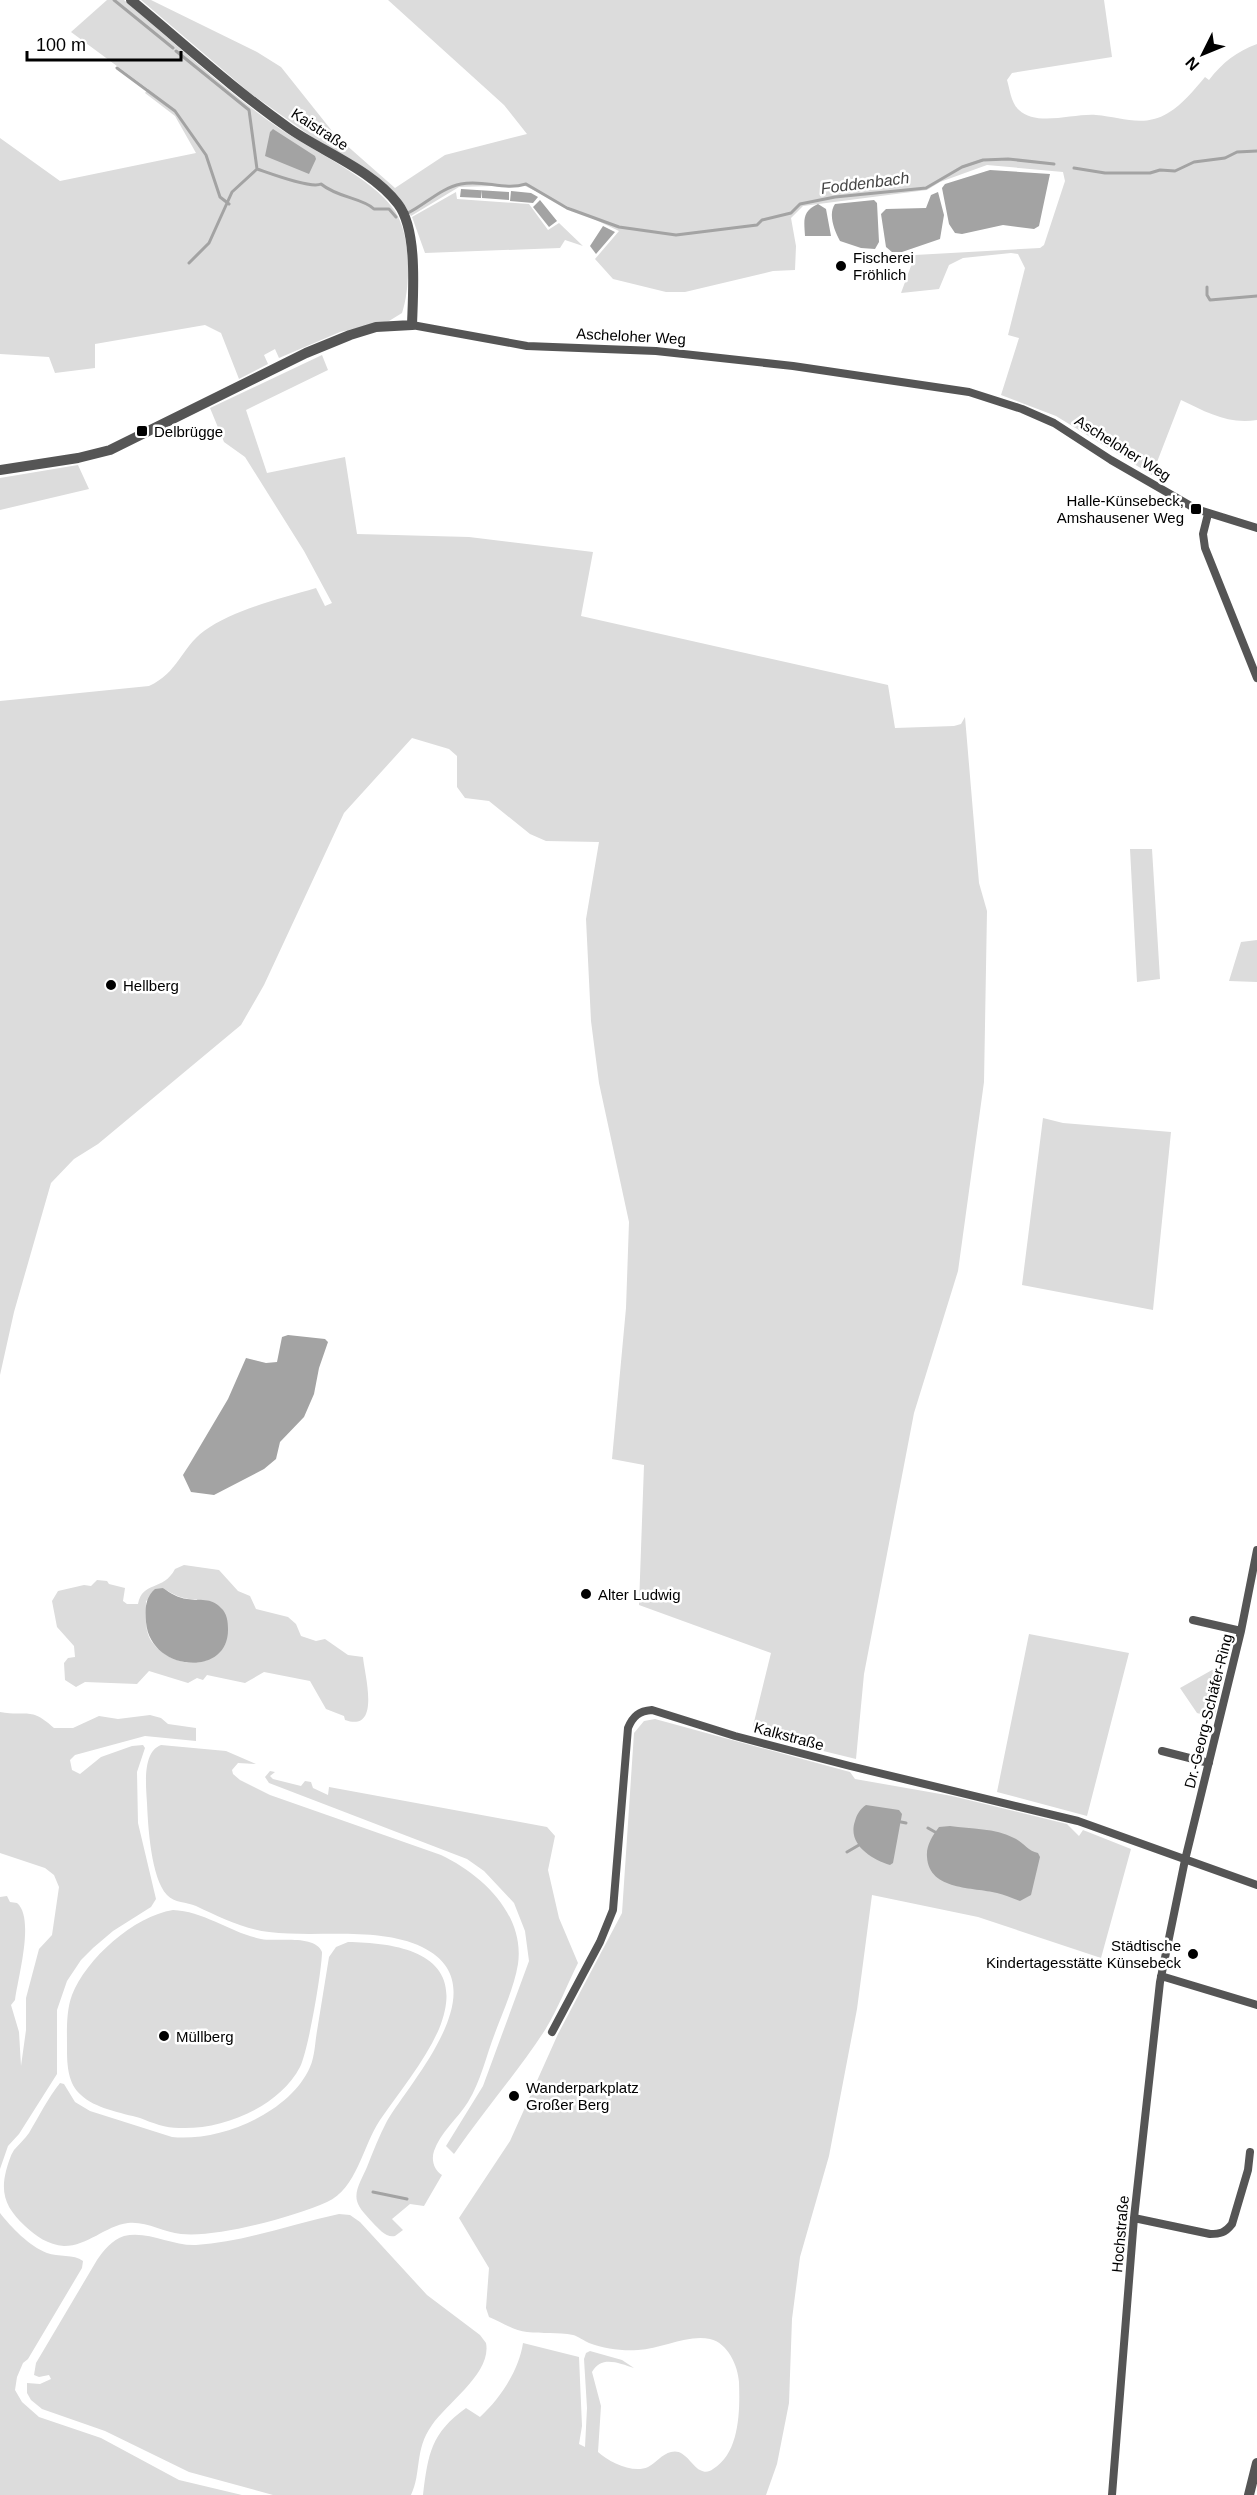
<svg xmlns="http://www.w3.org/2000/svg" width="1257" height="2495" font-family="Arial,sans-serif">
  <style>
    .green { fill: #dcdcdc; fill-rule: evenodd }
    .water { fill: #a3a3a3 }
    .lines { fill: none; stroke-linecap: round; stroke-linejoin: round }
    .stream { stroke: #a3a3a3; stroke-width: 3 }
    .minor { stroke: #555; stroke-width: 8 }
    .tertiary { stroke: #555; stroke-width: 10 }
    .poi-dot { fill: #000; stroke: #fff; stroke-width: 2 }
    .labels { text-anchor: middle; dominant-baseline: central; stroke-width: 5; stroke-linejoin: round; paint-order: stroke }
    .street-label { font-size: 15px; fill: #000; stroke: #fff }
    .poi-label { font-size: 15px; fill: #000; stroke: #fff; text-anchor: start }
    .water-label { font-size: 16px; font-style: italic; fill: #444; stroke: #fff }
  </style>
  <rect width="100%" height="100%" fill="#fff"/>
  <path class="green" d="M 107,0 L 124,0 C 174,42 223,89 276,126 C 310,150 372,177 395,211 C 411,236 411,286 402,313 L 389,321 L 340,332 L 279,358 L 275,349 L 264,355 L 268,364 L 239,379 L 221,333 L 205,325 L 95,344 L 95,368 L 55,373 L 49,357 L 0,354 L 0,138 L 60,181 L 196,153 L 175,116 L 145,93 L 148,89 L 71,32 Z
    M 141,0 L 151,0 L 257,52 L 281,67 L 336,136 L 395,188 L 445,155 L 527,134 L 504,105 L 388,0 L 1104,0 L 1112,57 L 1012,73 L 1007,80 C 1010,90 1011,103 1019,110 C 1036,127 1075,113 1096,115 C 1121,117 1144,128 1168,113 C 1183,104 1194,90 1205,77 L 1209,80 C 1223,62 1236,52 1257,44 L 1257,420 C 1229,425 1206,412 1181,400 L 1152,475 L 1056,416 L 1001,395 L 1019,338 L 1008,335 L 1025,268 L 1018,254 L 1011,253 L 963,258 L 949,265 L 939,289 L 901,293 L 915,255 L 1040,248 L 1044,245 L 1065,181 L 1063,172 L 987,165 L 940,182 L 927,190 L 803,206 L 791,218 L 796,246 L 795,270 L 773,271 L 685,292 L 666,292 L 613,279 L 595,259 L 619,231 L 523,185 L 459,187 L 411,216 L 402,201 L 250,93 Z
    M 456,192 L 457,199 L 529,204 L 548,230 L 559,223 L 583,246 L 565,240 L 560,248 L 425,253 L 412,217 Z
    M 322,355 L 328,370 L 246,410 L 267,473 L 345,457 L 357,534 L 469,537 L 593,552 L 581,616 L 888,685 L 895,728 L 954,726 L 961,724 L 965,717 L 979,883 L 987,911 L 984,1082 L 958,1271 L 914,1413 L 864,1674 L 856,1759 L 770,1738 L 753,1726 L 771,1653 L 639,1605 L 644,1465 L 612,1459 L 626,1308 L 629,1222 L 599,1083 L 591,1021 L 586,919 L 599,842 L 546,841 L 530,834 L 489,801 L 465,798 L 457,787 L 457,756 L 449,749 L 412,738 L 344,813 L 264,985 L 241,1025 L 98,1144 L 74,1159 L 51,1183 L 14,1312 L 0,1375 L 0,701 L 149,686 C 178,673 181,648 204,631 C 234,609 280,599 316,588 L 325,606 L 332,603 L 304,551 L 245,457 L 224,442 L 210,408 Z
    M 78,465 L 89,489 L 0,510 L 0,478 Z
    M 1130,849 L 1152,849 L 1160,979 L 1137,982 Z
    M 1257,940 L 1257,982 L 1229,981 L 1241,942 Z
    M 1043,1118 L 1063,1123 L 1171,1132 L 1153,1310 L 1022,1285 Z
    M 184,1565 L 219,1570 L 238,1591 L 250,1596 L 256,1609 L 288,1617 L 296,1624 L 301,1636 L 316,1641 L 325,1639 L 348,1655 L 363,1657 C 364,1673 382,1733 345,1720 L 344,1716 L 326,1709 L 310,1681 L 264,1672 L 245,1683 L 207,1675 L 203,1680 L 197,1678 L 188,1683 L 149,1671 L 137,1684 L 85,1682 L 76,1687 L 65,1680 L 64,1663 L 68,1658 L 75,1657 L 74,1646 L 57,1627 L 52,1601 L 58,1591 L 84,1585 L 91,1586 L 97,1580 L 107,1581 L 109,1584 L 125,1588 L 123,1601 L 127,1604 L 138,1604 C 143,1580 163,1592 175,1569 ZM 163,1588 C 174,1595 183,1600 197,1599 L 211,1658 C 192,1669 165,1660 152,1642 C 144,1631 146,1615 146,1601 Z
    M 1029,1634 L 1129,1653 L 1087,1816 L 997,1792 Z
    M 1212,1670 L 1225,1673 L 1214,1718 L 1197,1713 L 1180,1688 Z
    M 0,1712 C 27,1717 30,1706 54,1728 L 73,1728 L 99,1716 L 118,1719 L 150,1715 L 161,1718 L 168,1724 L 196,1728 L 196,1741 L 145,1736 L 75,1755 L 70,1760 L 72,1770 L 80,1774 L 101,1757 L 132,1746 L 143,1745 L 145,1748 L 137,1772 L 138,1823 L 156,1899 L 151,1907 L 113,1931 L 93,1948 L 81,1960 L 67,1981 L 57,2010 L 57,2074 L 19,2134 L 8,2146 L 0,2169 L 0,1897 L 7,1896 L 10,1902 L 17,1903 C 35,1918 18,1977 15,2000 L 11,2005 L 19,2032 L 21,2066 L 26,2030 L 26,1998 L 39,1949 L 52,1935 L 59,1887 L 54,1875 L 45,1868 L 0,1853 Z
    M 655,1719 L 850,1772 L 855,1779 L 952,1796 L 1067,1824 L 1079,1836 L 1083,1830 L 1131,1849 L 1101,1958 L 978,1917 L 872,1895 L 857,2009 L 829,2156 L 800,2257 L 792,2319 L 789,2403 L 777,2464 L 766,2495 L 423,2495 C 428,2454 431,2433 466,2408 L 480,2417 C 500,2399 519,2370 523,2343 L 579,2357 L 582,2426 L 579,2444 L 585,2447 L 587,2408 L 584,2359 L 586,2353 L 590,2351 L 622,2360 L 634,2368 C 619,2363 601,2355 592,2372 L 601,2406 L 598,2452 C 609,2462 633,2474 648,2467 C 656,2463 662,2454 671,2452 C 684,2448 691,2465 700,2470 C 705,2473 709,2472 713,2469 C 740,2453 740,2410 739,2382 C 738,2366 728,2343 710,2339 C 688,2334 661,2349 638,2350 C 622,2351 605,2349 589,2343 C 584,2341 578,2336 573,2335 C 558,2332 542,2334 527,2332 C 515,2331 501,2322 489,2317 L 486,2308 L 489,2268 L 459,2218 L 510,2141 L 558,2034 L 622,1913 L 634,1733 L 644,1721 Z
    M 161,1745 L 226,1751 L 256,1764 L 238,1763 L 232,1770 L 233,1774 L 240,1780 L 270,1795 L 441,1855 C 481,1874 525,1914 518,1964 C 514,1988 503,2011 495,2033 C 486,2056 481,2081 468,2102 C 458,2118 440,2133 434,2151 C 431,2160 434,2170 442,2175 L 424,2206 L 410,2204 L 392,2219 L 403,2230 L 395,2236 C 386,2238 379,2229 373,2223 C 368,2217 359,2209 357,2201 C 354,2190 363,2177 367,2167 C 373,2152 379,2136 387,2121 C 412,2079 500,1985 422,1947 C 378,1926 316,1938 269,1932 C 244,1929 219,1917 196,1906 C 187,1902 174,1903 167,1895 C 151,1878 148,1826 147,1803 C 146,1786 142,1752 161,1745 Z
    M 270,1771 L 275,1772 L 270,1776 L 273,1779 L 301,1786 L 305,1781 L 311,1782 L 313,1788 L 328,1795 L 329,1787 L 547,1827 L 555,1836 L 548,1870 L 559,1918 L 578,1963 C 567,1985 558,2009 545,2030 C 517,2073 483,2112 454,2154 L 446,2146 L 483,2086 L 529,1961 L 525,1931 L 514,1903 L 484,1871 L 467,1859 L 269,1783 L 265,1777 Z
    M 173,1910 C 204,1911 231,1933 261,1939 C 277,1942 315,1934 322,1952 C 322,1970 308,2052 300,2067 C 279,2107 223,2130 179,2128 C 166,2128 152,2123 140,2118 C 122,2113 94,2108 81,2095 C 68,2084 67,2065 67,2049 C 67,2031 66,2011 72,1995 C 86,1959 134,1916 173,1910 Z
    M 348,1942 C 403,1943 469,1955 439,2029 C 425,2061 400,2091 380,2120 C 363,2145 357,2189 327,2202 C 293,2217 217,2238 181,2234 C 163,2232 146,2221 128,2223 C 105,2226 88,2246 64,2246 C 48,2245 36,2236 25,2226 C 7,2209 0,2195 6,2171 C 8,2164 10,2156 14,2150 C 19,2144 25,2139 29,2133 C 39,2116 48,2098 60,2083 L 64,2084 L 75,2102 L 90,2111 L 172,2137 C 220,2142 290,2113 310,2067 C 315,2056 315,2042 317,2031 C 321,2006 325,1982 329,1957 L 336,1947 Z
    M 0,2213 C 11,2227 29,2246 47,2253 C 58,2257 74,2254 83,2261 L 82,2268 L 28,2359 L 23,2363 L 17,2377 L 15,2390 L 22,2402 L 39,2417 L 101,2438 L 179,2480 L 242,2495 L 0,2495 Z
    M 339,2214 L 350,2215 L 360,2222 L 427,2295 L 480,2335 L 486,2343 C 492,2373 447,2403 432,2425 C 414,2450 422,2472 411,2495 L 273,2495 L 189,2472 L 105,2431 L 42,2409 L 31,2400 L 27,2393 L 27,2383 L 40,2384 L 51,2379 L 49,2375 L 39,2377 L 34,2375 L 36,2363 L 97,2260 C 104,2250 112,2240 124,2236 C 147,2230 172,2246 196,2245 C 245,2242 291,2224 339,2214 Z"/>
  <path class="water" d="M 273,129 L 315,156 L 316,159 L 309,174 L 265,156 L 270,132 Z
    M 990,170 L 1050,174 L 1039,226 L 1034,229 L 1003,225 L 962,234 L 955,233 L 949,224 L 942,188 L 945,184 Z
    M 461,189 L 509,192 L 509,200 L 482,198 L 481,190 L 481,198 L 460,197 Z
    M 511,191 L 531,193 L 538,197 L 533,203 L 510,201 Z
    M 938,192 L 944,215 L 940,239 L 902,252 L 892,252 L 886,247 L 881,214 L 886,209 L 926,208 L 931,195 Z
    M 540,200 L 557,221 L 549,227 L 533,207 Z
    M 874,200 L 877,203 L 879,242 L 875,249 L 861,248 L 840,241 C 834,230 828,214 835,204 Z
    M 818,204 L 826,209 L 831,236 L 805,236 C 804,220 802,211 818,204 Z
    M 603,226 L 615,232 L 596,254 L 590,246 Z
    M 288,1335 L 325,1339 L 328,1342 L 319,1368 L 314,1394 L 304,1417 L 280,1442 L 276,1459 L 264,1469 L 214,1495 L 191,1492 L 183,1475 L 228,1399 L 246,1358 L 266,1363 L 277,1362 L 282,1337 Z
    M 163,1588 C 170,1593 178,1598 187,1599 C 200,1601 211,1597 221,1608 C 227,1613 228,1622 228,1629 C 229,1678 150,1672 146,1622 C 145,1609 145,1598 155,1589 Z
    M 866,1805 L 899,1810 L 902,1814 L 893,1863 L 890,1865 C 871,1859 847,1844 855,1821 C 857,1814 860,1809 866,1805 Z
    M 950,1826 C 971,1829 995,1828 1014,1838 C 1023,1842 1028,1851 1038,1853 L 1040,1857 L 1031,1895 L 1020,1901 C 1012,1898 1005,1895 997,1893 C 974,1887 929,1891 927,1857 C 926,1846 932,1836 939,1827 Z"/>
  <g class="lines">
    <path class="stream" d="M 114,0 L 173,48
      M 176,51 L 249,110 L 257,169 C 269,173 311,189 321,184 C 338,198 363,198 374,209 L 389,209 L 396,217
      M 117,68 L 175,111 L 206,155 L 220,197 L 229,204
      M 1074,168 L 1105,173 L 1150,173 L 1160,170 L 1175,171 L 1194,162 L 1225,158 L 1237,152 L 1257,151
      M 408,213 C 426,204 441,188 461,184 C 484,179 503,191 526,184 L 567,208 L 619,227 L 676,235 L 757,225 L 762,220 L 791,213 L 800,204 L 835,197 L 926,188 L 962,167 L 983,160 L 1008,159 L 1054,164
      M 189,263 L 209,243 L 232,192 L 257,169
      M 1207,287 L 1207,295 L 1210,300 L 1257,296
      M 901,1822 L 906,1823
      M 928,1828 L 935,1832
      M 847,1852 L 859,1845
      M 373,2192 L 407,2199"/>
    <path class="minor" d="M 412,325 L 527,346 L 656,351 L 793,366 L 969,392 L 1022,409 L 1054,423 L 1111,460 L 1196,509 L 1257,528
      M 1208,514 L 1203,534 L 1205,548 L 1257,678
      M 1193,1620 L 1241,1631
      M 1162,1751 L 1209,1763
      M 1161,1976 L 1257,2005
      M 552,2032 L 600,1942 L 613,1910 L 628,1728 C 633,1716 639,1711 652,1710 L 735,1736 L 850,1766 L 1078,1821 L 1257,1885
      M 1134,2218 L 1210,2234 C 1220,2234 1225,2233 1232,2224 L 1248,2170 L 1250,2152
      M 1112,2495 L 1134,2218 L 1160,1982 L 1185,1860 L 1241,1631 L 1257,1550"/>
    <path class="tertiary" d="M 0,470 L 78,458 L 110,450 L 306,353 L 350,335 L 376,327 L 412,325 C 413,293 418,230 398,204 C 372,170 325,153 290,129 C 234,90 183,43 131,0
      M 1249,2495 L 1257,2463"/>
  </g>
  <g class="poi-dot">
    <circle cx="841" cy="266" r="6"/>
    <rect x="136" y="425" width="12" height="12" rx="3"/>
    <rect x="1190" y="503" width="12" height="12" rx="3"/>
    <circle cx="111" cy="985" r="6"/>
    <circle cx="586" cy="1594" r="6"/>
    <circle cx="1193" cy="1954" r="6"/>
    <circle cx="164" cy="2036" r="6"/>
    <circle cx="514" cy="2096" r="6"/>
  </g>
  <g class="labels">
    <g class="street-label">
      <text transform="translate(320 129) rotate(33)">Kaistraße</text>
      <text transform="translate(631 336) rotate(3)">Ascheloher Weg</text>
      <text transform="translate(1123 448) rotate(32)">Ascheloher Weg</text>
      <text transform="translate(1208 1711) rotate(-76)">Dr.-Georg-Schäfer-Ring</text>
      <text transform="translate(789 1736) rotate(15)">Kalkstraße</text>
      <text transform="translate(1120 2234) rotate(-85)">Hochstraße</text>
    </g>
    <g class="poi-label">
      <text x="853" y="257">Fischerei<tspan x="853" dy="17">Fröhlich</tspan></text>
      <text x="154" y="431">Delbrügge</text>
      <text x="1184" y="500" text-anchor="end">Halle-Künsebeck,<tspan x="1184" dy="17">Amshausener Weg</tspan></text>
      <text x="123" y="985">Hellberg</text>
      <text x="598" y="1594">Alter Ludwig</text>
      <text x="1181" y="1945" text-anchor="end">Städtische<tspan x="1181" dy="17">Kindertagesstätte Künsebeck</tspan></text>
      <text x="176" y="2036">Müllberg</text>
      <text x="526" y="2087">Wanderparkplatz<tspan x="526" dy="17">Großer Berg</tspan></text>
    </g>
    <g class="water-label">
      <text transform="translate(865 183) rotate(-7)">Foddenbach</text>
    </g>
  </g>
  <g transform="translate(1203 54) rotate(227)" stroke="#ffffff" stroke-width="4.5" paint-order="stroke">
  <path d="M0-4.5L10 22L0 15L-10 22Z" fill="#000000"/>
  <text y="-9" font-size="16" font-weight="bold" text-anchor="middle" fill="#000000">N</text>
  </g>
  <path d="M27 51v9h154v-9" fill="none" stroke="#000000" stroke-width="3"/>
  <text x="36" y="51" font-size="18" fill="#000000" stroke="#ffffff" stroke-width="4.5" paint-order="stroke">100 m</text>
</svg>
